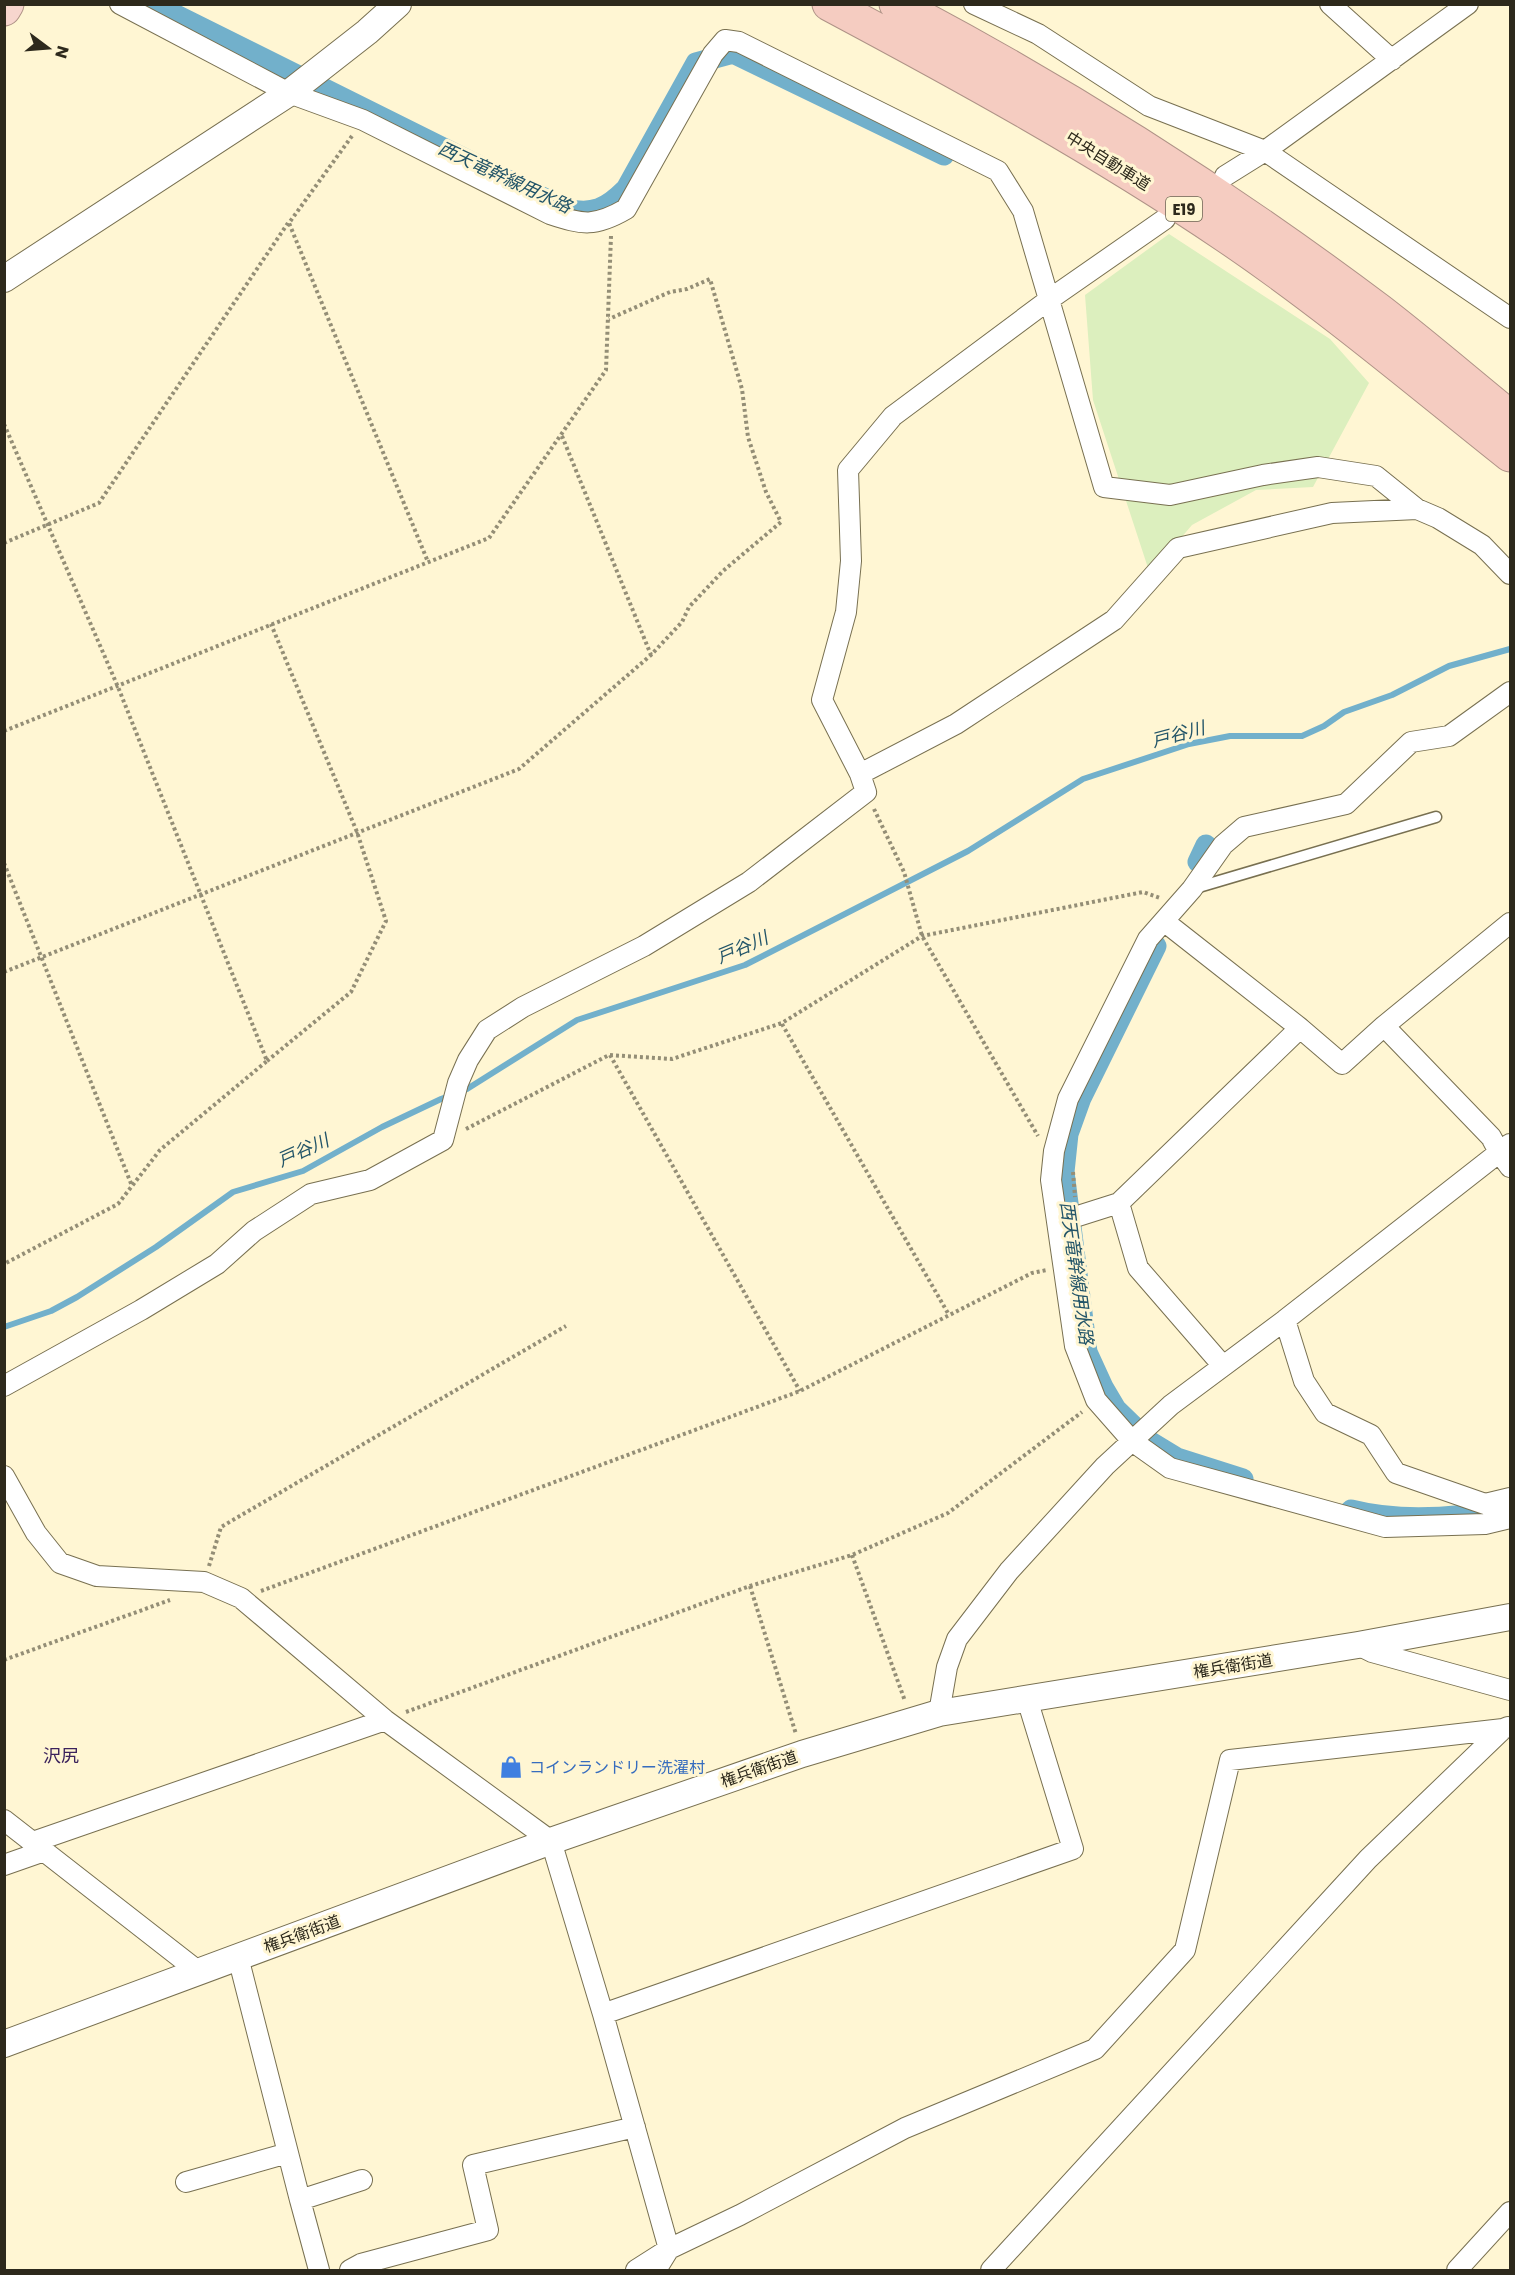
<svg xmlns="http://www.w3.org/2000/svg" width="1515" height="2275" font-family="Poppins,'Noto Sans JP',sans-serif">
  <style>
    .green { fill: #dcefbe }
    .lines { fill: none; stroke-linecap: round; stroke-linejoin: round }
    .stream { stroke: #72b0cb; stroke-width: 6 }
    .canal { stroke: #72b0cb; stroke-width: 21 }
    .service-casing { stroke: #787051; stroke-width: 13 }
    .minor-casing { stroke: #787051; stroke-width: 22 }
    .tertiary-casing { stroke: #787051; stroke-width: 28 }
    .trunk-casing { stroke: #af9387; stroke-width: 35 }
    .motorway-casing { stroke: #af9387; stroke-width: 35 }
    .path { stroke: #948e76; stroke-width: 4; stroke-dasharray: 3 3; stroke-linecap: butt }
    .service { stroke: #fff; stroke-width: 10 }
    .minor { stroke: #fff; stroke-width: 20 }
    .tertiary { stroke: #fff; stroke-width: 26 }
    .trunk { stroke: #f7d6ce; stroke-width: 33 }
    .motorway { stroke: #f5ccc1; stroke-width: 33 }
    .labels { text-anchor: middle; dominant-baseline: central; stroke-width: 6; stroke-linejoin: round; paint-order: stroke }
    .shield { fill: #fff6d3; stroke: #6c6653; stroke-width: 1.5 }
    .shield-label { font-size: 15px; font-weight: bold; fill: #2d291c }
    .street-label { font-size: 16px; fill: #2d291c; stroke: #fff6d3 }
    .shop-label { font-size: 16px; fill: #366cbe; stroke: #fff6d3; text-anchor: start }
    .water-label { font-size: 18px; font-style: italic; fill: #225468; stroke: #fff6d3 }
    .neighbourhood-label { font-size: 18px; fill: #3b225c; stroke: #fff6d3 }
  </style>
  <rect width="100%" height="100%" fill="#fff6d3"/>
  <path class="green" d="M 1169,234 L 1330,339 L 1369,383 L 1313,487 L 1256,490 L 1192,525 L 1150,574 L 1093,400 L 1085,295 Z"/>
  <g class="lines">
    <path class="stream" d="M 4,1327 L 51,1311 L 77,1297 L 156,1247 L 233,1192 L 303,1171 L 382,1127 L 441,1099 L 467,1089 L 577,1020 L 745,965 L 968,851 L 1083,779 L 1189,744 L 1230,736 L 1302,736 L 1324,726 L 1344,712 L 1392,695 L 1449,666 L 1510,649"/>
    <path class="canal" d="M 154,4 L 566,209 C 593,215 606,209 626,189 L 696,63 L 733,53 L 944,155
      M 1198,862 L 1206,845
      M 1156,946 L 1081,1098 L 1068,1134 L 1064,1172 L 1087,1352 L 1103,1387 L 1116,1409 L 1149,1441 L 1177,1458 L 1243,1479
      M 1351,1510 C 1402,1523 1459,1518 1510,1508"/>
    <g class="service-casing">
      <path id="service" d="M 1192,889 L 1436,817"/>
    </g>
    <g class="minor-casing">
      <path id="minor" d="M 120,4 L 289,93 L 363,120 L 550,214 C 583,225 595,227 626,209 L 713,54 L 725,40 L 739,42 L 998,171 L 1023,211 L 1104,487 L 1170,495 L 1263,475 L 1318,467 L 1376,476 L 1417,509
        M 974,4 L 1038,34 L 1149,106 L 1265,151 L 1510,318
        M 1330,4 L 1392,60
        M 1225,176 L 1265,151 L 1468,4
        M 1510,692 L 1449,736 L 1411,742 L 1346,804 L 1244,827 L 1223,845 L 1192,889 L 1148,939 L 1068,1099 L 1054,1151 L 1051,1180 L 1075,1346 L 1096,1400 L 1132,1441 L 1170,1468 L 1385,1527 L 1485,1524 L 1510,1518
        M 860,774 L 956,724 L 1114,620 L 1178,548 L 1332,513 L 1417,509 L 1438,518 L 1482,545 L 1510,574
        M 1165,922 L 1300,1028 L 1342,1064 L 1384,1026 L 1491,1137 L 1499,1152 L 1510,1167
        M 1384,1026 L 1510,923
        M 1119,1203 L 1138,1268 L 1223,1366
        M 1078,1216 L 1119,1203 L 1300,1028
        M 1285,1320 L 1304,1381 L 1325,1413 L 1371,1435 L 1396,1473 L 1485,1504 L 1510,1498
        M 4,1386 L 141,1310 L 217,1264 L 254,1231 L 311,1194 L 370,1180 L 443,1140 L 458,1083 L 468,1060 L 487,1030 L 523,1007 L 644,946 L 749,882 L 866,792 L 860,774 L 822,700 L 846,612 L 851,561 L 848,470 L 893,416 L 1050,299 L 1165,219
        M 4,1476 L 36,1533 L 60,1563 L 97,1576 L 204,1582 L 241,1598 L 385,1720 L 551,1841 L 603,2014 L 669,2249 L 656,2270
        M 1358,1645 L 1372,1652 L 1510,1690
        M 939,1713 L 947,1667 L 957,1639 L 1009,1571 L 1105,1466 L 1171,1405 L 1285,1320 L 1510,1144
        M 4,1820 L 199,1972
        M 33,1842 L 385,1720
        M 4,1865 L 44,1851
        M 238,1957 L 300,2200 L 362,2180
        M 603,2014 L 1073,1849 L 1027,1699
        M 186,2182 L 288,2153
        M 300,2200 L 319,2270
        M 350,2270 L 361,2264 L 488,2230 L 473,2165 L 635,2127
        M 636,2270 L 669,2249 L 740,2215 L 905,2128 L 1095,2049 L 1185,1950 L 1230,1760 L 1503,1729
        M 991,2270 L 1368,1859 L 1503,1729 L 1508,1727
        M 1457,2270 L 1510,2212"/>
    </g>
    <g class="tertiary-casing">
      <path id="tertiary" d="M 4,279 L 289,93 L 367,32 L 398,4
        M 4,2044 L 551,1841 L 802,1754 L 939,1713 L 1358,1645 L 1510,1617"/>
    </g>
    <g class="trunk-casing">
      <path id="trunk" d="M 4,9 L 7,4"/>
    </g>
    <g class="motorway-casing">
      <path id="motorway" d="M 829,4 C 964,76 1099,150 1226,236 C 1325,303 1417,381 1510,455
        M 896,4 C 1062,91 1230,198 1380,311 C 1424,345 1467,382 1510,417"/>
    </g>
    <path class="path" d="M 352,136 L 289,223 L 428,562
      M 4,424 L 118,687 L 267,1061 L 160,1150 L 118,1204 L 4,1264
      M 562,436 L 651,655
      M 4,543 L 99,503 L 288,223
      M 4,731 L 489,538 L 606,370 L 611,236
      M 874,809 L 904,872 L 922,936 L 1038,1136
      M 4,863 L 132,1186
      M 4,972 L 519,769 L 651,655 L 682,622 L 689,607 L 723,571 L 781,522 L 766,492 L 748,437 L 742,389 L 710,279 L 687,289 L 670,292 L 609,319
      M 782,1024 L 949,1315
      M 610,1055 L 800,1391
      M 267,1061 L 351,992 L 386,921 L 357,832 L 271,624
      M 466,1129 L 609,1055 L 672,1059 L 782,1023 L 922,936 L 1143,892 L 1160,898
      M 1073,1172 L 1075,1197
      M 852,1555 L 905,1701
      M 209,1566 L 221,1527 L 566,1326
      M 750,1586 L 796,1734
      M 261,1591 L 800,1391 L 1032,1273 L 1047,1270
      M 4,1660 L 170,1600
      M 406,1712 L 750,1586 L 852,1555 L 948,1513 L 1082,1412"/>
    <use href="#service" class="service"/>
    <use href="#minor" class="minor"/>
    <use href="#tertiary" class="tertiary"/>
    <use href="#trunk" class="trunk"/>
    <use href="#motorway" class="motorway"/>
  </g>
  <defs>
    <g id="shop-bare" transform="scale(1.8)"><path d="M-5-2.5h2.3a2.7 3.5 0 0 1 5.4 0H5L5.5 6h-11ZM-1.5-2.5h3a1.5 2.3 0 0 0-3 0Z" fill="#3f7fe0" stroke="#fff6d3" stroke-width="2.5" paint-order="stroke"/></g>
  </defs>
  <g fill-rule="evenodd">
    <use href="#shop-bare" x="511" y="1767"/>
  </g>
  <g class="labels">
    <rect class="shield" x="1166" y="197" width="36" height="24" rx="4.5"/>
    <g class="shield-label">
      <text x="1184" y="209">E19</text>
    </g>
    <g class="street-label">
      <text transform="translate(1108 161) rotate(32)">中央自動車道</text>
      <text transform="translate(1233 1666) rotate(-9)">権兵衛街道</text>
      <text transform="translate(759 1769) rotate(-19)">権兵衛街道</text>
      <text transform="translate(302 1934) rotate(-20)">権兵衛街道</text>
    </g>
    <g class="shop-label">
      <text x="529" y="1767">コインランドリー洗濯村</text>
    </g>
    <g class="water-label">
      <text transform="translate(505 177) rotate(25)">西天竜幹線用水路</text>
      <text transform="translate(1178 734) rotate(-15)">戸谷川</text>
      <text transform="translate(742 947) rotate(-23)">戸谷川</text>
      <text transform="translate(303 1150) rotate(-24)">戸谷川</text>
      <text transform="translate(1077 1273) rotate(82)">西天竜幹線用水路</text>
    </g>
    <g class="neighbourhood-label">
      <text x="61" y="1755">沢尻</text>
    </g>
  </g>
  <rect width="1515" height="2275" fill="none" stroke="#2d291c" stroke-width="12"/>
  <g transform="translate(48 48) rotate(106)" stroke="#fff6d3" stroke-width="4.5" paint-order="stroke">
  <path d="M0-4.5L10 22L0 15L-10 22Z" fill="#2d291c"/>
  <text y="-9" font-size="16" font-weight="bold" text-anchor="middle" fill="#2d291c">N</text>
  </g>
</svg>
